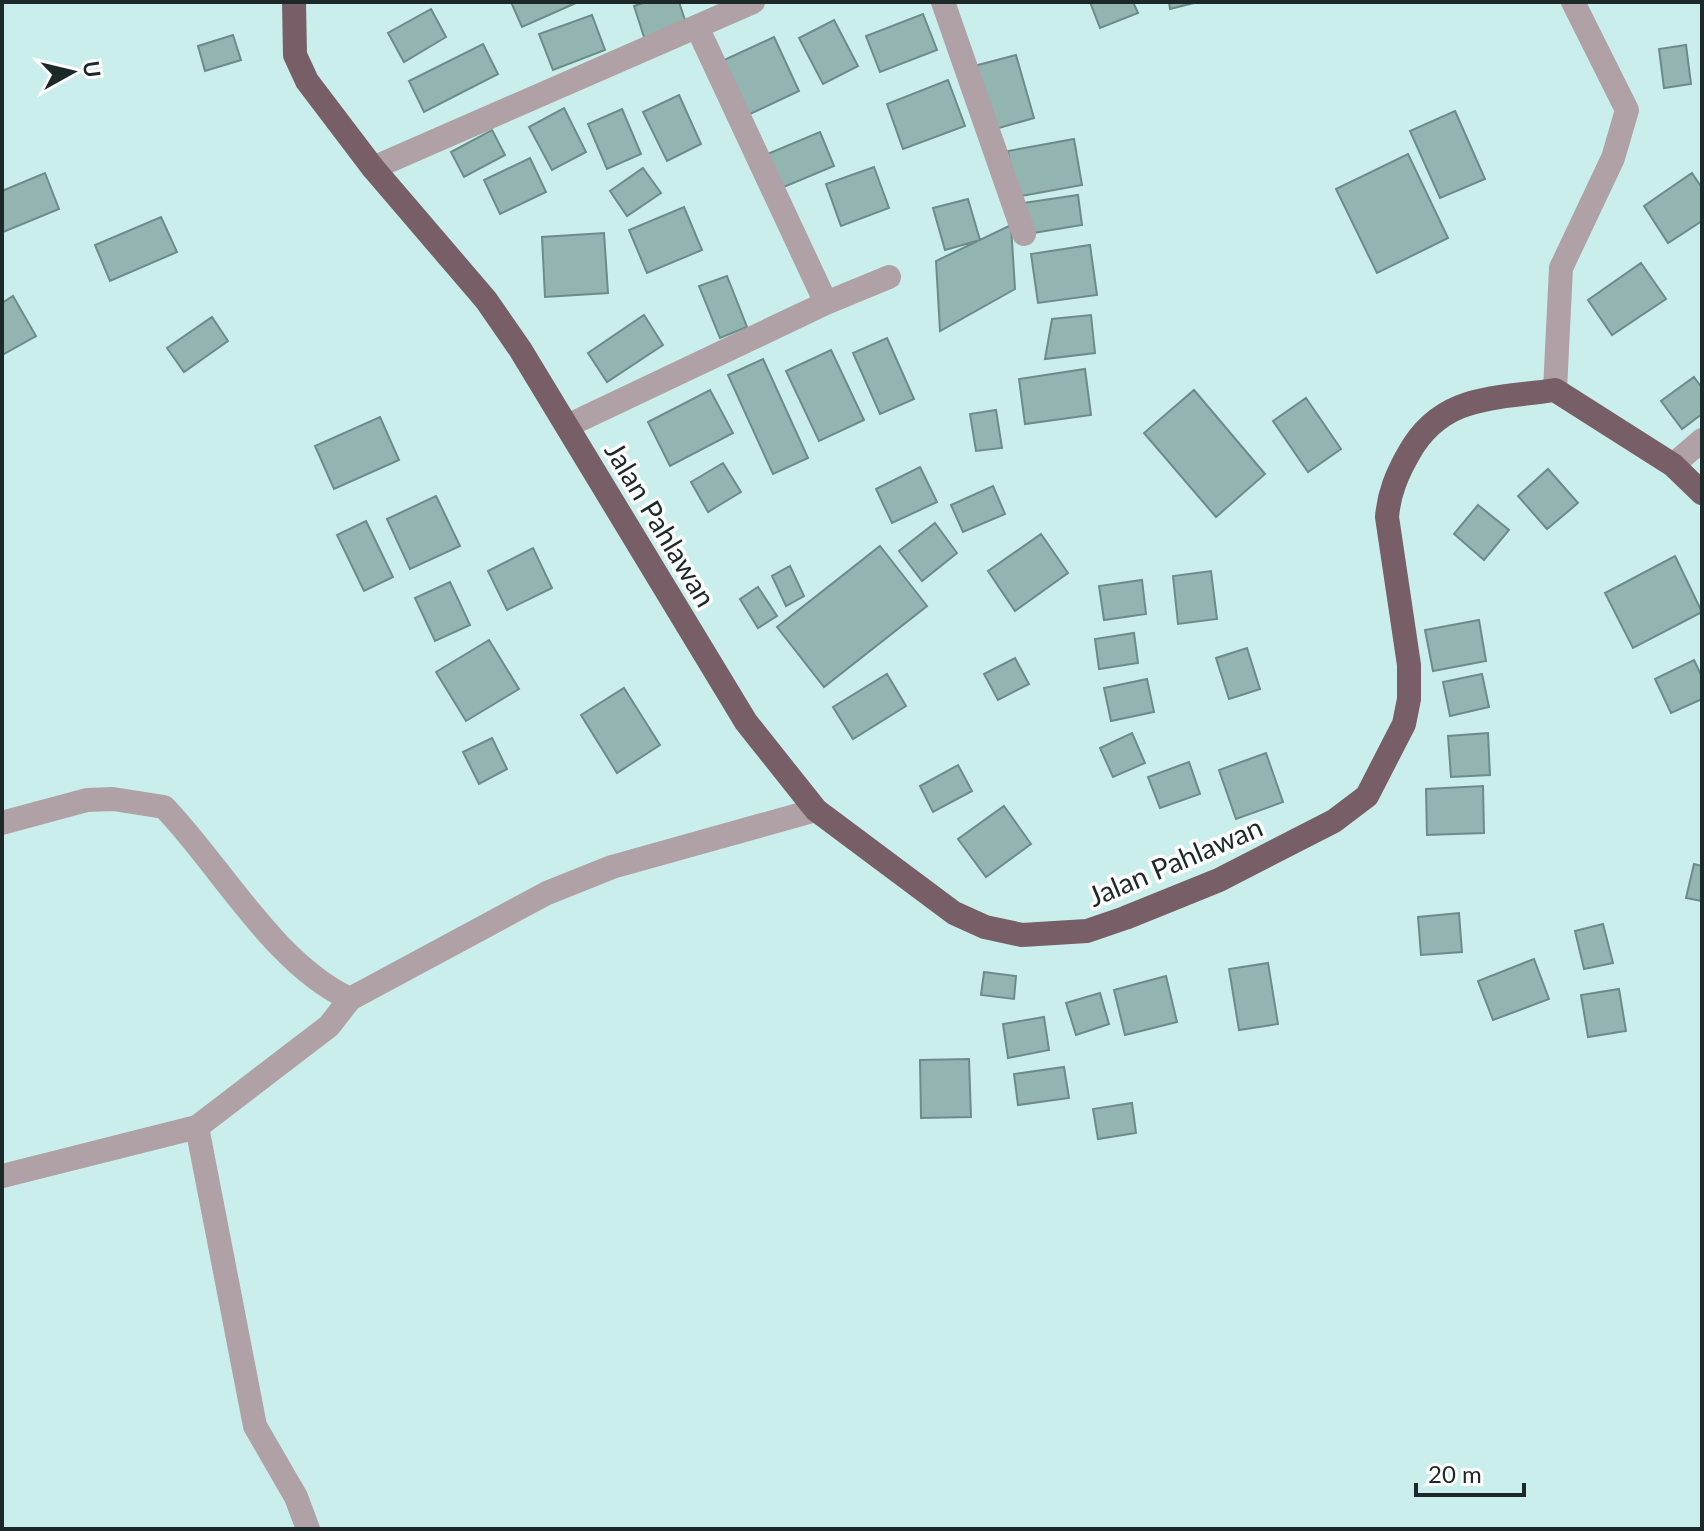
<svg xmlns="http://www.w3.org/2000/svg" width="1704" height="1531" font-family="Lato,sans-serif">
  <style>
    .building { fill: #92b5b1; stroke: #6b8c89; stroke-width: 2 }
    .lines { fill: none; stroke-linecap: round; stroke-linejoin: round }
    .minor { stroke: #afa1a5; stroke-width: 24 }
    .trunk { stroke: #785e66; stroke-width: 24 }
    .labels { text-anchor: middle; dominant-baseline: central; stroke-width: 7; stroke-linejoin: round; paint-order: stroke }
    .street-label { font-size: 28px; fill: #1c2928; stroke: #fff }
  </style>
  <rect width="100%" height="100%" fill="#caeeeb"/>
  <path class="building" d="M 511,2 L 578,2 L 522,27 Z
    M 646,2 L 679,2 L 687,26 L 645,40 L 634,6 Z
    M 1090,2 L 1133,2 L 1138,13 L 1100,28 Z
    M 1169,2 L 1198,2 L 1170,9 Z
    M 431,9 L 446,37 L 404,62 L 388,33 Z
    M 923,14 L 937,50 L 880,72 L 866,36 Z
    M 592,15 L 605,50 L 553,70 L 539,34 Z
    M 834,20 L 858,66 L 823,84 L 799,38 Z
    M 233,35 L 241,60 L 205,71 L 198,46 Z
    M 774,37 L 799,91 L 748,115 L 722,61 Z
    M 483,44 L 498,74 L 424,112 L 409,81 Z
    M 1686,45 L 1691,84 L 1664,88 L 1659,49 Z
    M 1016,55 L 1034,118 L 992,130 L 974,66 Z
    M 948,80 L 965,126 L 903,149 L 887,104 Z
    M 679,95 L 701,144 L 667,161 L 643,112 Z
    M 564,108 L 586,152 L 552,170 L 529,127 Z
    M 622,109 L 641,154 L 607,169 L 588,124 Z
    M 1455,111 L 1485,179 L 1440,198 L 1410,131 Z
    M 492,130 L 505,155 L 464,177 L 451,152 Z
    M 820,132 L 834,166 L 779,189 L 765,155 Z
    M 1074,139 L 1082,185 L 1016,197 L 1008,151 Z
    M 1408,154 L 1448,238 L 1377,273 L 1336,189 Z
    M 530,158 L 546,192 L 500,214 L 484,180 Z
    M 874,167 L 889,208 L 841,226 L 826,184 Z
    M 643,168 L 661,193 L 627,216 L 610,191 Z
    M 45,173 L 59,209 L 3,232 L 2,191 Z
    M 1692,173 L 1702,188 L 1702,221 L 1668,243 L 1644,206 Z
    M 1078,195 L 1082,225 L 1027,234 L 1023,203 Z
    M 968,199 L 980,240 L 945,250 L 933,208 Z
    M 684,207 L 702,250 L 647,273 L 629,230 Z
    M 161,217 L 177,252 L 110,281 L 95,245 Z
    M 1011,225 L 1015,289 L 940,331 L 936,261 Z
    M 604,233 L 608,293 L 545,297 L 542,237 Z
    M 1090,245 L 1097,295 L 1038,303 L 1031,254 Z
    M 1641,263 L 1666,299 L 1612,335 L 1588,300 Z
    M 727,276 L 747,327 L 720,338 L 699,286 Z
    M 13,296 L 36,336 L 2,355 L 2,303 Z
    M 644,315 L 663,345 L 607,382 L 588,353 Z
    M 1091,315 L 1095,353 L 1045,359 L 1052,319 Z
    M 212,317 L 228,341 L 184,372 L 167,348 Z
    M 887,338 L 914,399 L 880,414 L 853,353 Z
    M 831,350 L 864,420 L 819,441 L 786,371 Z
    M 763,359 L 808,458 L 773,474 L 728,375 Z
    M 1085,369 L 1091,415 L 1025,424 L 1019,379 Z
    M 1694,377 L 1702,388 L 1702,414 L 1682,429 L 1661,401 Z
    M 710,390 L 733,433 L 670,466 L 648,422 Z
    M 1194,390 L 1265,474 L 1216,517 L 1144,433 Z
    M 1306,398 L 1341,449 L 1308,472 L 1273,421 Z
    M 996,410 L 1002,448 L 976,451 L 970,414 Z
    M 380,417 L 399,460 L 334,489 L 315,446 Z
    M 723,463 L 741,492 L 708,512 L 691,482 Z
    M 920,467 L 937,502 L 892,523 L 876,489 Z
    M 1548,469 L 1578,503 L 1547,529 L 1518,496 Z
    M 993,486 L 1005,514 L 963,532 L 951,505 Z
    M 436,496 L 460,546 L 410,569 L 387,519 Z
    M 1478,505 L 1509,530 L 1484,560 L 1454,534 Z
    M 366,521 L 393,577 L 364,591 L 337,535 Z
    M 935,523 L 957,553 L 922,581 L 899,551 Z
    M 1041,534 L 1068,573 L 1015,611 L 988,571 Z
    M 880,546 L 927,606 L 824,687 L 777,627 Z
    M 533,548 L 552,588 L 507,610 L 488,571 Z
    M 1675,556 L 1702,612 L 1633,648 L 1605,593 Z
    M 790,566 L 804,596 L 786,606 L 772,576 Z
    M 1211,571 L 1217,619 L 1178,624 L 1173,576 Z
    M 1142,580 L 1146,614 L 1104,620 L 1099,586 Z
    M 450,582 L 470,625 L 435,641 L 415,598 Z
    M 758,587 L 777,616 L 758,628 L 740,599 Z
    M 1479,620 L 1486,661 L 1433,671 L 1425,630 Z
    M 1134,633 L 1138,663 L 1099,669 L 1095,639 Z
    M 489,640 L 519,689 L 466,721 L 436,672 Z
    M 1247,648 L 1260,689 L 1229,699 L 1216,658 Z
    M 1015,658 L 1029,684 L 998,700 L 984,674 Z
    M 1694,660 L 1702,677 L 1702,699 L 1671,713 L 1655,679 Z
    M 887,674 L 906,706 L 853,739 L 833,707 Z
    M 1482,674 L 1489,707 L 1450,716 L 1443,682 Z
    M 1147,679 L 1154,712 L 1111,721 L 1104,688 Z
    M 624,688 L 660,745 L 617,773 L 581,715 Z
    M 1132,733 L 1145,763 L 1113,777 L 1100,748 Z
    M 1488,733 L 1490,775 L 1451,777 L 1448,736 Z
    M 492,738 L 507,769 L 479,784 L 463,752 Z
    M 1266,753 L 1283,802 L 1236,819 L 1219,770 Z
    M 1189,762 L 1200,794 L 1160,808 L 1148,777 Z
    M 958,765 L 972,791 L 933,812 L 920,786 Z
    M 1483,786 L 1484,833 L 1427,835 L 1426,789 Z
    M 1004,806 L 1031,844 L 986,877 L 958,839 Z
    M 1694,864 L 1702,866 L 1702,901 L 1686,898 Z
    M 1459,913 L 1462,952 L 1421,955 L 1418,917 Z
    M 1603,924 L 1613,963 L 1584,969 L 1575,931 Z
    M 1534,959 L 1549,999 L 1493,1020 L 1478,981 Z
    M 1268,963 L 1278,1024 L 1239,1030 L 1229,969 Z
    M 984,972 L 1016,976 L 1014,999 L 981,995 Z
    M 1166,976 L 1177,1022 L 1125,1035 L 1114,990 Z
    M 1619,989 L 1626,1031 L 1588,1037 L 1581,995 Z
    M 1100,993 L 1109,1024 L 1076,1035 L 1066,1003 Z
    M 1044,1017 L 1049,1050 L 1008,1058 L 1003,1024 Z
    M 969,1059 L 971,1117 L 921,1118 L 920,1060 Z
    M 1064,1067 L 1069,1098 L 1018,1105 L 1014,1074 Z
    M 1132,1103 L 1136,1133 L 1098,1139 L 1093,1109 Z"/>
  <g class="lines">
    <path class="minor" d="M 943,2 L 1024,234
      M 698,29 L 826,303
      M 373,168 L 753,2
      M 1555,390 L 1561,268 L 1613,158 L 1627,110 L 1573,2
      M 567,426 L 826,303 L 889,277
      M 1673,465 L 1702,440
      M 2,823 L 87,800 L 113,799 L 164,807 C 221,866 274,964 350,999 L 547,893 L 612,867 L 816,810
      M 197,1127 L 255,1426 L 296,1497 L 308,1529
      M 2,1176 L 197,1127 L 329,1026 L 350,999"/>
    <path class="trunk" d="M 294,2 L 295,55 L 307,81 L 373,168 L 486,300 L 520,349 L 746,722 L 816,810 L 954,913 L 985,927 L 1022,935 L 1087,931 L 1125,918 L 1219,880 L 1334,821 L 1367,796 L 1404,724 L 1409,699 L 1409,665 L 1387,517 C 1389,493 1397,474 1409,453 C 1442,394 1495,399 1555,390 L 1673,465 L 1702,493"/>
  </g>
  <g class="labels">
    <g class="street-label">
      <text transform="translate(661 524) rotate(59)">Jalan Pahlawan</text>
      <text transform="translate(1175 861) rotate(-23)">Jalan Pahlawan</text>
    </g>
  </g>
  <rect width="1704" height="1531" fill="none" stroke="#1c2928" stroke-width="8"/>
  <g transform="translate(72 72) rotate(82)" stroke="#ffffff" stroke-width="6" paint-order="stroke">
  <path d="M0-6L14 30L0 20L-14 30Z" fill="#1c2928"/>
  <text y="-12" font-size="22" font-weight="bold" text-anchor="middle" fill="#1c2928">U</text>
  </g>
  <path d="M1416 1483v12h108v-12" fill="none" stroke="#1c2928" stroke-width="4"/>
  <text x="1428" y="1483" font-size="24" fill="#1c2928" stroke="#ffffff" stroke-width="6" paint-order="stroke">20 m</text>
</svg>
